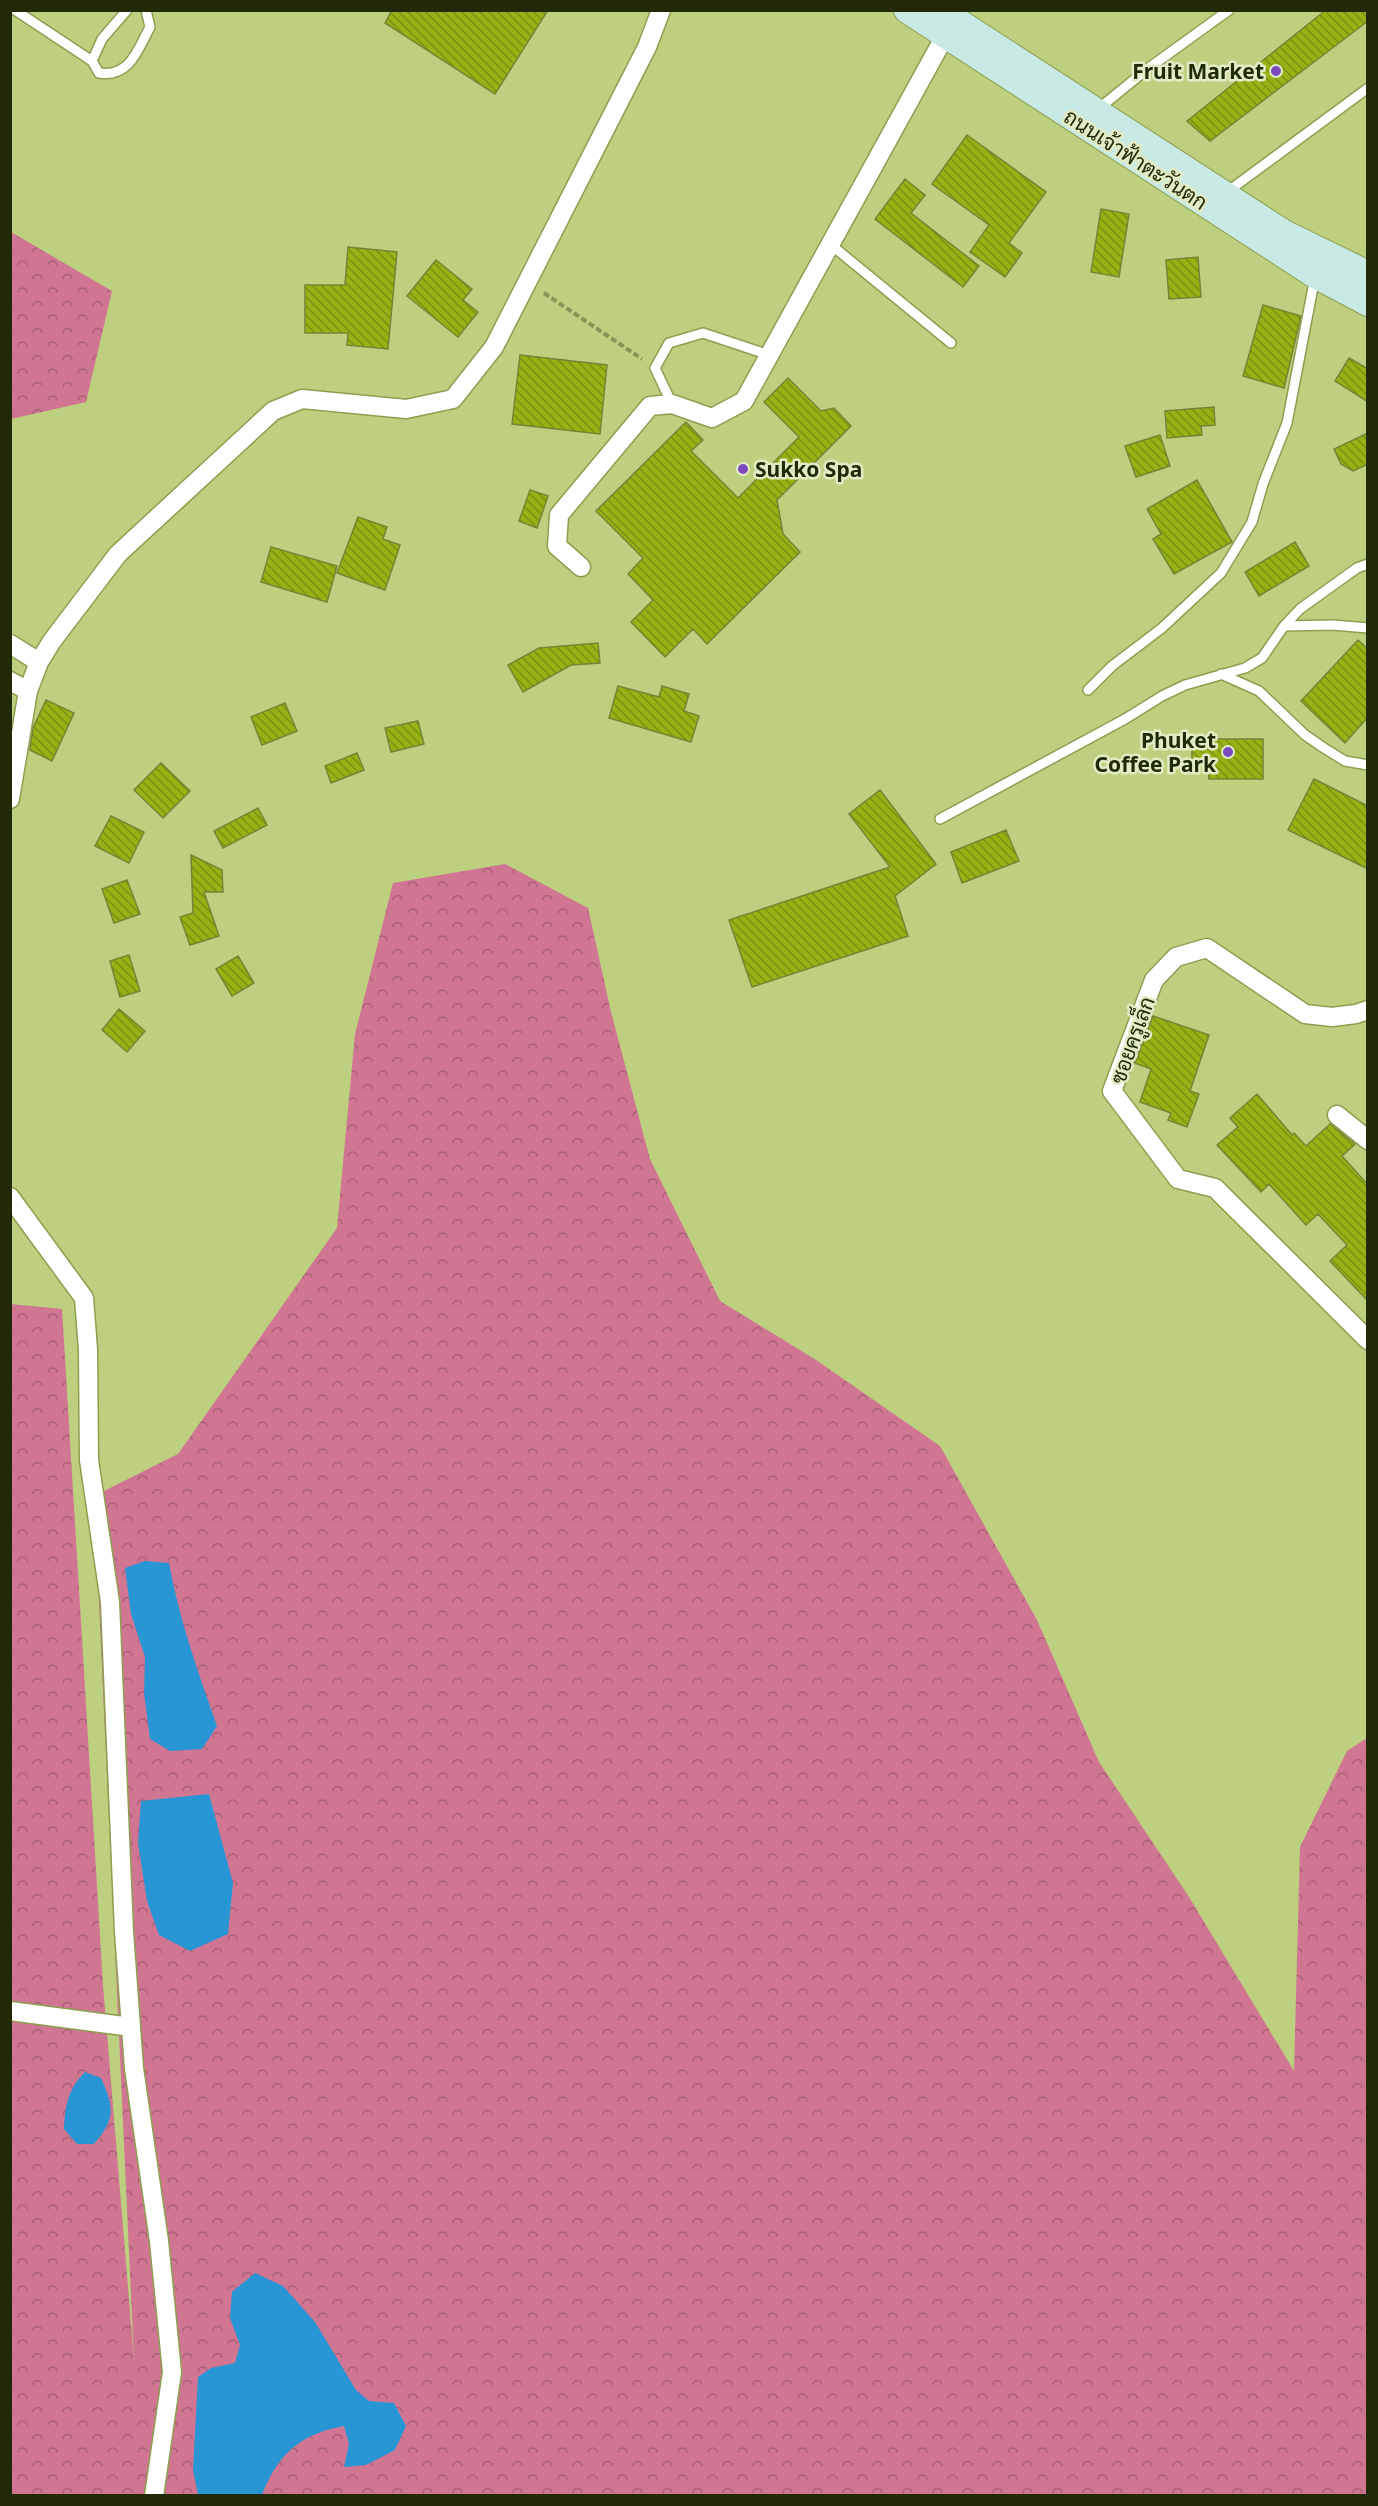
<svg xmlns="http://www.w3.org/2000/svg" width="1378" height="2506" font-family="'Noto Sans',Sarabun,sans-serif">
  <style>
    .forest { fill: url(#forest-crowns) }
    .water { fill: #2895d4 }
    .building { fill: url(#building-back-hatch); stroke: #748535; stroke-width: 1.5 }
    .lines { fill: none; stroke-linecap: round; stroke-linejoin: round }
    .lane-casing { stroke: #8d9f4f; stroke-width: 12 }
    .street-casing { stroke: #8d9f4f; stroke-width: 21 }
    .secondary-casing { stroke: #8d9f4f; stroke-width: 28 }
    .path { stroke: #869555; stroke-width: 4; stroke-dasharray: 6 3; stroke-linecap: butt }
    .lane { stroke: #fff; stroke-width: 9 }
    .street { stroke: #fff; stroke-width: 18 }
    .secondary { stroke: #c9eae4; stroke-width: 26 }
    .poi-dot { fill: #7c49c1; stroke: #e1ecc4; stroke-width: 2 }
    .labels { text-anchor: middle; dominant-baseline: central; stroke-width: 5; stroke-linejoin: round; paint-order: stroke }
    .poi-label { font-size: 21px; font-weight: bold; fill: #222907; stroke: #e1ecc4; text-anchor: end }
    .street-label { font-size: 21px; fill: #222907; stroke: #e1ecc4 }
  </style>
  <defs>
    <pattern id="forest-crowns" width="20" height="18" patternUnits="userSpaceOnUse" patternTransform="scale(1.5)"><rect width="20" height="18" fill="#d07592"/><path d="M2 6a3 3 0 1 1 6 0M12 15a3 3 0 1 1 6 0" fill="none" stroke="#a86075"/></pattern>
    <pattern id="building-back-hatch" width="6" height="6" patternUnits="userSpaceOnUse" patternTransform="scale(1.5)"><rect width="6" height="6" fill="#98b215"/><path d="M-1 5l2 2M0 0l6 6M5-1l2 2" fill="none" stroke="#7c9111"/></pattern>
  </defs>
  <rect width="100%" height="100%" fill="#bcd07f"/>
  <path class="forest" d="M 11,232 L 112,291 L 86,402 L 11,419 Z
    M 505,864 L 588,908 L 611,1012 L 650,1159 L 720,1301 L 816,1360 L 940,1446 L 1037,1620 L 1099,1762 L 1189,1897 L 1294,2071 L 1300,1847 L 1347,1751 L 1367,1738 L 1367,2495 L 11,2495 L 10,1304 L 62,1309 L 103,1985 L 134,2360 L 94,1496 L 178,1454 L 337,1228 L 355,1034 L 393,883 Z"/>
  <path class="water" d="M 145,1561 L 169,1563 C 179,1619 198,1672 217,1726 L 202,1749 L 170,1751 L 150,1739 L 144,1693 L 145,1657 L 131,1614 L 125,1568 Z
    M 209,1794 L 233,1883 L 228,1934 L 190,1951 L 159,1935 L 147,1901 L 138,1843 L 141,1801 Z
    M 85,2072 L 101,2078 C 114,2108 116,2118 94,2144 L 77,2144 L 64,2129 C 65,2106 68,2089 85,2072 Z
    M 255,2273 L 283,2286 L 315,2322 L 356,2390 L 369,2401 L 394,2403 L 406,2426 L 395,2450 L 366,2465 L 344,2467 L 349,2444 L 344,2426 C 300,2434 278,2454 262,2495 L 198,2495 L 193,2470 L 198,2377 L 211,2368 L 235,2363 L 240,2345 L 230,2318 L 232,2292 Z"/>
  <path class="building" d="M 392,10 L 548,10 L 495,94 L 385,23 Z
    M 1326,10 L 1368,10 L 1368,21 L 1210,141 L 1187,121 Z
    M 967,135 L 1046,192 L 1009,243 L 1022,253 L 1005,277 L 970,252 L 989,225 L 932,184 Z
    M 905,179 L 925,195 L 911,213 L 979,266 L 963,287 L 875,219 Z
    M 1101,209 L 1129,214 L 1119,277 L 1091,272 Z
    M 348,247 L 397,252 L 388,349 L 347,345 L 348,333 L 305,333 L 305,285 L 345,285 Z
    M 1198,257 L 1201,297 L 1169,299 L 1166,260 Z
    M 436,260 L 472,289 L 463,300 L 478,312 L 458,337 L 407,296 Z
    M 1263,305 L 1301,316 L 1284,388 L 1243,376 Z
    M 520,355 L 607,365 L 600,434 L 512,424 Z
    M 1349,358 L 1368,369 L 1368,402 L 1335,381 Z
    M 788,378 L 821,411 L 834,408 L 851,426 L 777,500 L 783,534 L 800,552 L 707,644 L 693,629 L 665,657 L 631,622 L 653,600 L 628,574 L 643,558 L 596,511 L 686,422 L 703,440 L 691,451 L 738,498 L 799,437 L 764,402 Z
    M 1214,407 L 1215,425 L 1201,426 L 1202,435 L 1167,438 L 1165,411 Z
    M 1368,433 L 1368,464 L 1353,471 L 1341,464 L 1334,449 Z
    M 1160,435 L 1170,466 L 1136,477 L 1125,446 Z
    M 1197,480 L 1232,542 L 1174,574 L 1153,539 L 1161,534 L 1147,509 Z
    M 530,490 L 548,496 L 537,528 L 519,521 Z
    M 358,517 L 387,527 L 383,539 L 400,545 L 385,590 L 337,573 Z
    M 1295,542 L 1309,566 L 1259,596 L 1245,572 Z
    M 271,547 L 337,566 L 327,602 L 261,582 Z
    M 1358,640 L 1368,649 L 1368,717 L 1345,743 L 1301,701 Z
    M 598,643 L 600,663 L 571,665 L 523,692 L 508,665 L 539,648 Z
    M 618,686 L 659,697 L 662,686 L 689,694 L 684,711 L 699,716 L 691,742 L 609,718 Z
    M 46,700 L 74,713 L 52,761 L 30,750 L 33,728 Z
    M 285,703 L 297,731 L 262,745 L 251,717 Z
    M 418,721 L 424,744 L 391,752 L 385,728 Z
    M 1192,739 L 1263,739 L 1263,779 L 1209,779 L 1208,764 L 1192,764 Z
    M 357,753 L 364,770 L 331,783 L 325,766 Z
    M 161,763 L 190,791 L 163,818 L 134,790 Z
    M 1314,779 L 1368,806 L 1368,869 L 1288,830 Z
    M 880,790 L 936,864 L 895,896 L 908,936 L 752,987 L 729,920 L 890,867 L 849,814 Z
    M 258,808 L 267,825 L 223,848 L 214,831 Z
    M 111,816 L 144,832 L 129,863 L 95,846 Z
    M 1006,830 L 1019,861 L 962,883 L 951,852 Z
    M 191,855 L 222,870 L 223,892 L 204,892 L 219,936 L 190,945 L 180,917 L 193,913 Z
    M 127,880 L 140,914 L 114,923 L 102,889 Z
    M 129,955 L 140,991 L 120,997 L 110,961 Z
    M 238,956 L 254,983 L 232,996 L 216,969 Z
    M 119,1009 L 145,1031 L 127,1052 L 102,1030 Z
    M 1153,1016 L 1209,1035 L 1190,1091 L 1199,1094 L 1187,1127 L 1168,1120 L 1171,1113 L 1140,1102 L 1151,1069 L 1135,1063 Z
    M 1257,1094 L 1292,1135 L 1294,1133 L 1306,1146 L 1330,1124 L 1355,1144 L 1342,1156 L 1368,1185 L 1368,1301 L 1330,1261 L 1347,1245 L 1318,1214 L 1306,1225 L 1269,1184 L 1261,1192 L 1217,1145 L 1238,1127 L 1230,1118 Z"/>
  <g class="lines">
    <g class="lane-casing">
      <path id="lane" d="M 15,10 L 92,61
        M 127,10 L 102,39 L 92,61 L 99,73 C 130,78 138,49 150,27 L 146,10
        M 1097,110 L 1146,70 L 1229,10
        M 1227,192 L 1368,88
        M 830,244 L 951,343
        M 672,404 L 655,368 L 669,343 L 703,333 L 769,355
        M 1284,626 L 1333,625 L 1368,628
        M 1221,674 L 1259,691 L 1305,735 L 1324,748 L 1345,761 L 1368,765
        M 1088,690 L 1112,666 L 1162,628 L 1221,573 L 1252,522 L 1263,484 L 1287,423 L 1315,277
        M 940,819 L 1125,719 L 1162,696 L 1185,685 L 1245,668 L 1262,658 L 1284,626 L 1300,609 L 1357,568 L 1368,564"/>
    </g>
    <g class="street-casing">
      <path id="street" d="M 581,567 L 557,546 L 559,515 L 650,406 L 672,404 L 712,418 L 744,401 L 945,36
        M 10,644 L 39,662
        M 10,681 L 28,691
        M 10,799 L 28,691 L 39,662 L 52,641 L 118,554 L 273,411 L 302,399 L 406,409 L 453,399 L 494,347 L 647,47 L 661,10
        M 1368,1010 L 1356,1014 L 1332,1017 L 1305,1014 L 1207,948 L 1176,957 L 1154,980 L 1112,1091 L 1178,1179 L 1215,1188 L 1368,1340
        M 1337,1115 L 1368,1140
        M 10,1197 L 84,1298 L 88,1350 L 89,1460 L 110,1602 L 124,1932 L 134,2068 L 159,2241 L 172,2372 L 154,2496
        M 10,2011 L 131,2027"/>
    </g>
    <g class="secondary-casing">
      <path id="secondary" d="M 907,10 L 1315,275 L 1368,303
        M 940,10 L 1284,233 L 1368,274"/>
    </g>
    <path class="path" d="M 544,293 L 642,359"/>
    <use href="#lane" class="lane"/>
    <use href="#street" class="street"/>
    <use href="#secondary" class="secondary"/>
  </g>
  <g class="poi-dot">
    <circle cx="1276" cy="71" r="6"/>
    <circle cx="743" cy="469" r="6"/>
    <circle cx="1228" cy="752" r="6"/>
  </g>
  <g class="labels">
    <g class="poi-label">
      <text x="1264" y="71">Fruit Market</text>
      <text x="755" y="469" text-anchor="start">Sukko Spa</text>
      <text x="1216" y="740">Phuket<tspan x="1216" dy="24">Coffee Park</tspan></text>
    </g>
    <g class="street-label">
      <text transform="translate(1136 159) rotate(33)">ถนนเจ้าฟ้าตะวันตก</text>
      <text transform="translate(1132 1040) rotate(-70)">ซอยครูเล็ก</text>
    </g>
  </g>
  <rect width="1378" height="2506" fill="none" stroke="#222907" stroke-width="24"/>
</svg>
